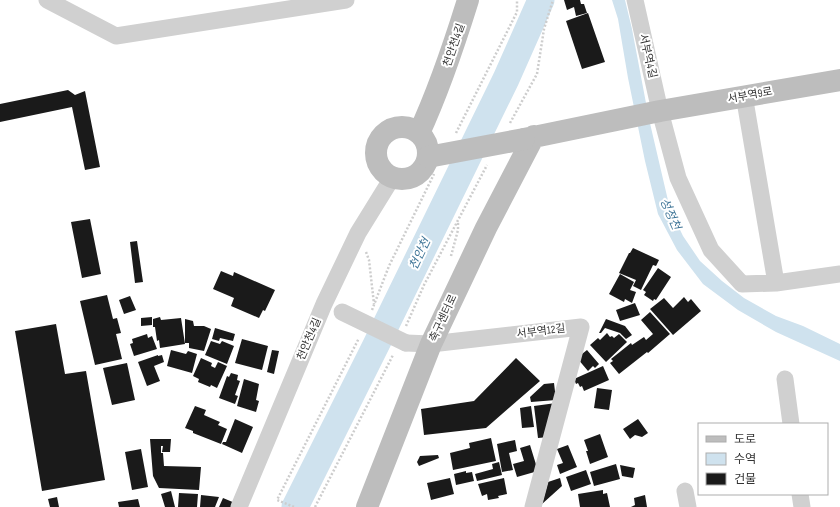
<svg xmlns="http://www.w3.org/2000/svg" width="840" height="507" font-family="'Sofia Sans Condensed','Noto Sans KR',sans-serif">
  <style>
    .water { fill: #cfe2ee }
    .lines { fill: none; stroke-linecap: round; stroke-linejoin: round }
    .river { stroke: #cfe2ee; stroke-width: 27 }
    .building { fill: #1a1a1a }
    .path { stroke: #cdcdcd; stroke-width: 2.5; stroke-dasharray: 2 2; stroke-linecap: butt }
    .street { stroke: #d0d0d0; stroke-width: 17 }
    .secondary { stroke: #bdbdbd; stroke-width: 22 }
    .street-bridge { stroke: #d0d0d0; stroke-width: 17 }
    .secondary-bridge { stroke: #bdbdbd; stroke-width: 22 }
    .labels { text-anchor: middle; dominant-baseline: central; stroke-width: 4; stroke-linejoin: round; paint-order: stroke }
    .street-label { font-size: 11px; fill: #333; stroke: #fff }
    .water-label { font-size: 12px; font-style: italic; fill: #3f7597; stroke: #fff }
  </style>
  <rect width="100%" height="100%" fill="#fff"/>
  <path class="water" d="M 612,0 L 625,0 L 632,29 L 649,119 L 670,209 L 683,236 L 700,261 L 722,281 L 744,298 L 776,316 L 803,326 L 840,344 L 840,361 L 776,332 L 738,310 L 703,284 L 677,250 L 658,214 L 645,161 L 628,78 L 618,19 Z"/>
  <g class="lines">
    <path class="river" d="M 295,507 L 376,345 L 506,79 L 541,0"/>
  </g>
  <path class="building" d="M 564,0 L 580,0 L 581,4 L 584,4 L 587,13 L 576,16 L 574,7 L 567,10 Z
    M 588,13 L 605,62 L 582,69 L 566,21 Z
    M 68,90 L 75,95 L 85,91 L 100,167 L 85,170 L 72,107 L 0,122 L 0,104 Z
    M 90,219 L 101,274 L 82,278 L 71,222 Z
    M 137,241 L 143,282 L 135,283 L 130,242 Z
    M 633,248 L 659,260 L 656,266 L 653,265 L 641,290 L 633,286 L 636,280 L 619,273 L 629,253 L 630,253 Z
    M 658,268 L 671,277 L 656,300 L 654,299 L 653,301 L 644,295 L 646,292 L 643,290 Z
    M 221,271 L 233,276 L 234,272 L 275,290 L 265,311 L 263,310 L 259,318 L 231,306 L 234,298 L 213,289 Z
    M 620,274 L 634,282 L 630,290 L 636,292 L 632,303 L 625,299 L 624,302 L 609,294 Z
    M 107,295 L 113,319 L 117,318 L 121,333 L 116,334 L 122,359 L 95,365 L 80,301 Z
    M 130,296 L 136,310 L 124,314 L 119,300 Z
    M 684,297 L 688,302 L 691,299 L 701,311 L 673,335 L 650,309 L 664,298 L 673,308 Z
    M 635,303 L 640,315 L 620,321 L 616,310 Z
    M 650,312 L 670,334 L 648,353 L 647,352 L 619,374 L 610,363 L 613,361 L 611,359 L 631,343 L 632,345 L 644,337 L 646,340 L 653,334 L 641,320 Z
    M 152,317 L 152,325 L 141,326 L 141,318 Z
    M 160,317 L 161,320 L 181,318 L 185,344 L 160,348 L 159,340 L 157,341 L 155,327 L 153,327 L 153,319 Z
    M 185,319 L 193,321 L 194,326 L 204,326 L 211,329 L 204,351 L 189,348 L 189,343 L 185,343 Z
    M 606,319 L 625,326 L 632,335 L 626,339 L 620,333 L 605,328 L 601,333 L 599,333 Z
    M 56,324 L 65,374 L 86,371 L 105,480 L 42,491 L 15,331 Z
    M 215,328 L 235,334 L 233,341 L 220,338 L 219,341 L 212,339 Z
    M 607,333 L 610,337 L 612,336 L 614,338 L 619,334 L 627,342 L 606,362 L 590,345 L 598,338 L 600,340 Z
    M 147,334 L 148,338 L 152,336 L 157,349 L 134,356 L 130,344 L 133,343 L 132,339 Z
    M 242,339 L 268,346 L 262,370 L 235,363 Z
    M 211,341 L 220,344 L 222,341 L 234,346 L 227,364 L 205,355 Z
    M 171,350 L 186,354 L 188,351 L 197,354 L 192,373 L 167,366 Z
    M 272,350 L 279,351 L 274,374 L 267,372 Z
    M 587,350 L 599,364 L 595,368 L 593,366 L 588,371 L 577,358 Z
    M 158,355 L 158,356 L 162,355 L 164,362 L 154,366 L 160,381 L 147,386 L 138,362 Z
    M 201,358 L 212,363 L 211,366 L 215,368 L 218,362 L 227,366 L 217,388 L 211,385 L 210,387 L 198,382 L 199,379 L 193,376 Z
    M 516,358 L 540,381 L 486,428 L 424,435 L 421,409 L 474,401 Z
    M 127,363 L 135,400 L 112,405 L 103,368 Z
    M 603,366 L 609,380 L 584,391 L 582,386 L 580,387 L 578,383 L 576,384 L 574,379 Z
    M 231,373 L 238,375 L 237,380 L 240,381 L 235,395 L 238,396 L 235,404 L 219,398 L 227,376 L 229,377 Z
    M 244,379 L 259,384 L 256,400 L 259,401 L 256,412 L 237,406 Z
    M 554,383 L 556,400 L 531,402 L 530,397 L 544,384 Z
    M 597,388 L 612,390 L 609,410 L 594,408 Z
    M 556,403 L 549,437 L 538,438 L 534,406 Z
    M 195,406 L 206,410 L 204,415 L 220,422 L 218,425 L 227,429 L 221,444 L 193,433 L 193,431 L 185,428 Z
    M 531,406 L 534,427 L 522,428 L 520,408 Z
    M 235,419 L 253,427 L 242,453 L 222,444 L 223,442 L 226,442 Z
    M 638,419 L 648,433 L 642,437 L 635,435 L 630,439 L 623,429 Z
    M 600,434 L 608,457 L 590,464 L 586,451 L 588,451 L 584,440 Z
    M 491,438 L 496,461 L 453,470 L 450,453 L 470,448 L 469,443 Z
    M 150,439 L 171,439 L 170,452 L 162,452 L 163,446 L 161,446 L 161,453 L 163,453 L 164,466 L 201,467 L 199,490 L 159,488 L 153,476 Z
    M 515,440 L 517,451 L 509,453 L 513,470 L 502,472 L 497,444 Z
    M 530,445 L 538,471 L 517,477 L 513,464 L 524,461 L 520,448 Z
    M 568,445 L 577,467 L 560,474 L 557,465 L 563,463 L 557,449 Z
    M 141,449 L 148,487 L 132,490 L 125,452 Z
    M 438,455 L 439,458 L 419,466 L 417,462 L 420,456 Z
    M 499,462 L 502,475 L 477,481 L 475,474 L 493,469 L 492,464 Z
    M 616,464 L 620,479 L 594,486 L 590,472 Z
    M 620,465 L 635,468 L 633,478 L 622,476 Z
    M 586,470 L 591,484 L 571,491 L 566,477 Z
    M 466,471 L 466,473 L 472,472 L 474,481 L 456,485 L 454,474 Z
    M 450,478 L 454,494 L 431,500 L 427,483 Z
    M 504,478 L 507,494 L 498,496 L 499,498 L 488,500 L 487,494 L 482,496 L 478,484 Z
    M 560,478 L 562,486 L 542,504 L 548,482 Z
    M 603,490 L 603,494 L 607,493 L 610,507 L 580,507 L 578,494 Z
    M 171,491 L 175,507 L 165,507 L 161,494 Z
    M 179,493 L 198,494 L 197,507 L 178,507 Z
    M 201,495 L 219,497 L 215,507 L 200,507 Z
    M 645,495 L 647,507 L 631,507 L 635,505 L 634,498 Z
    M 57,497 L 59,507 L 50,507 L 48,499 Z
    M 223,498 L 235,503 L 233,507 L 219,507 Z
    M 138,499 L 140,507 L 119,507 L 118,502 Z"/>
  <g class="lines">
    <path class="path" d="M 510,123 L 537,74 L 544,29 L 553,0
      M 456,133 L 517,12 L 517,0
      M 366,252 L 369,260 L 374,304
      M 451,256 L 458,230 L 458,222
      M 372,310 L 389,266 L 434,174
      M 406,326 L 424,285 L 487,165
      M 294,507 L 277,500 L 359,338
      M 315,507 L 393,355"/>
    <path class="street" d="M 47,0 L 116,36 L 346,0
      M 635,0 L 660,111 L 678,178 L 711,250 L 742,284 L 776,283 L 840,274
      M 744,95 L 776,283
      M 406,343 L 431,344 L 581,327 L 533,507
      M 785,379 L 791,424
      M 685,491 L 688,507
      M 800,494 L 802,507
      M 239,507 L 324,304 L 358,233 L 392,178"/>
    <path class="secondary" d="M376 153a26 26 0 1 1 52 0a26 26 0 1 1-52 0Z
      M 419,133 C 439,90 454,45 468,0
      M 524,139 L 660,111 L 840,80
      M 367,507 L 431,344 L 486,228 L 534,136"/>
    <path class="street-bridge" d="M 342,312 L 406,343"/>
    <path class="secondary-bridge" d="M 428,157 L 524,139"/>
  </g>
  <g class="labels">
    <g class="street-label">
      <text transform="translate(454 45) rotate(-71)">천안천4길</text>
      <text transform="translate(648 56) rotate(77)">서부역4길</text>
      <text transform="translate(750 95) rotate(-10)">서부역9로</text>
      <text transform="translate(443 318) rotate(-65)">축구센터로</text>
      <text transform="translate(541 331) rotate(-7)">서부역12길</text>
      <text transform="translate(309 339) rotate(-67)">천안천4길</text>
    </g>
    <g class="water-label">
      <text transform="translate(670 214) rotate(66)">성정천</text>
      <text transform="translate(420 254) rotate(-64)">천안천</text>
    </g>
  </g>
  <rect x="698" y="423" width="130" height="72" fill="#ffffff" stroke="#adadad"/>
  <rect x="706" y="436" width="20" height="6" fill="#bdbdbd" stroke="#adadad"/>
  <text x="734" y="443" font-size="12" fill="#333333">도로</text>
  <rect x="706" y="453" width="20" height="12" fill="#cfe2ee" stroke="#adadad"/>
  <text x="734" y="463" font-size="12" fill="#333333">수역</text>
  <rect x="706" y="473" width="20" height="12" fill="#1a1a1a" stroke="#adadad"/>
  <text x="734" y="483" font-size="12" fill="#333333">건물</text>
</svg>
